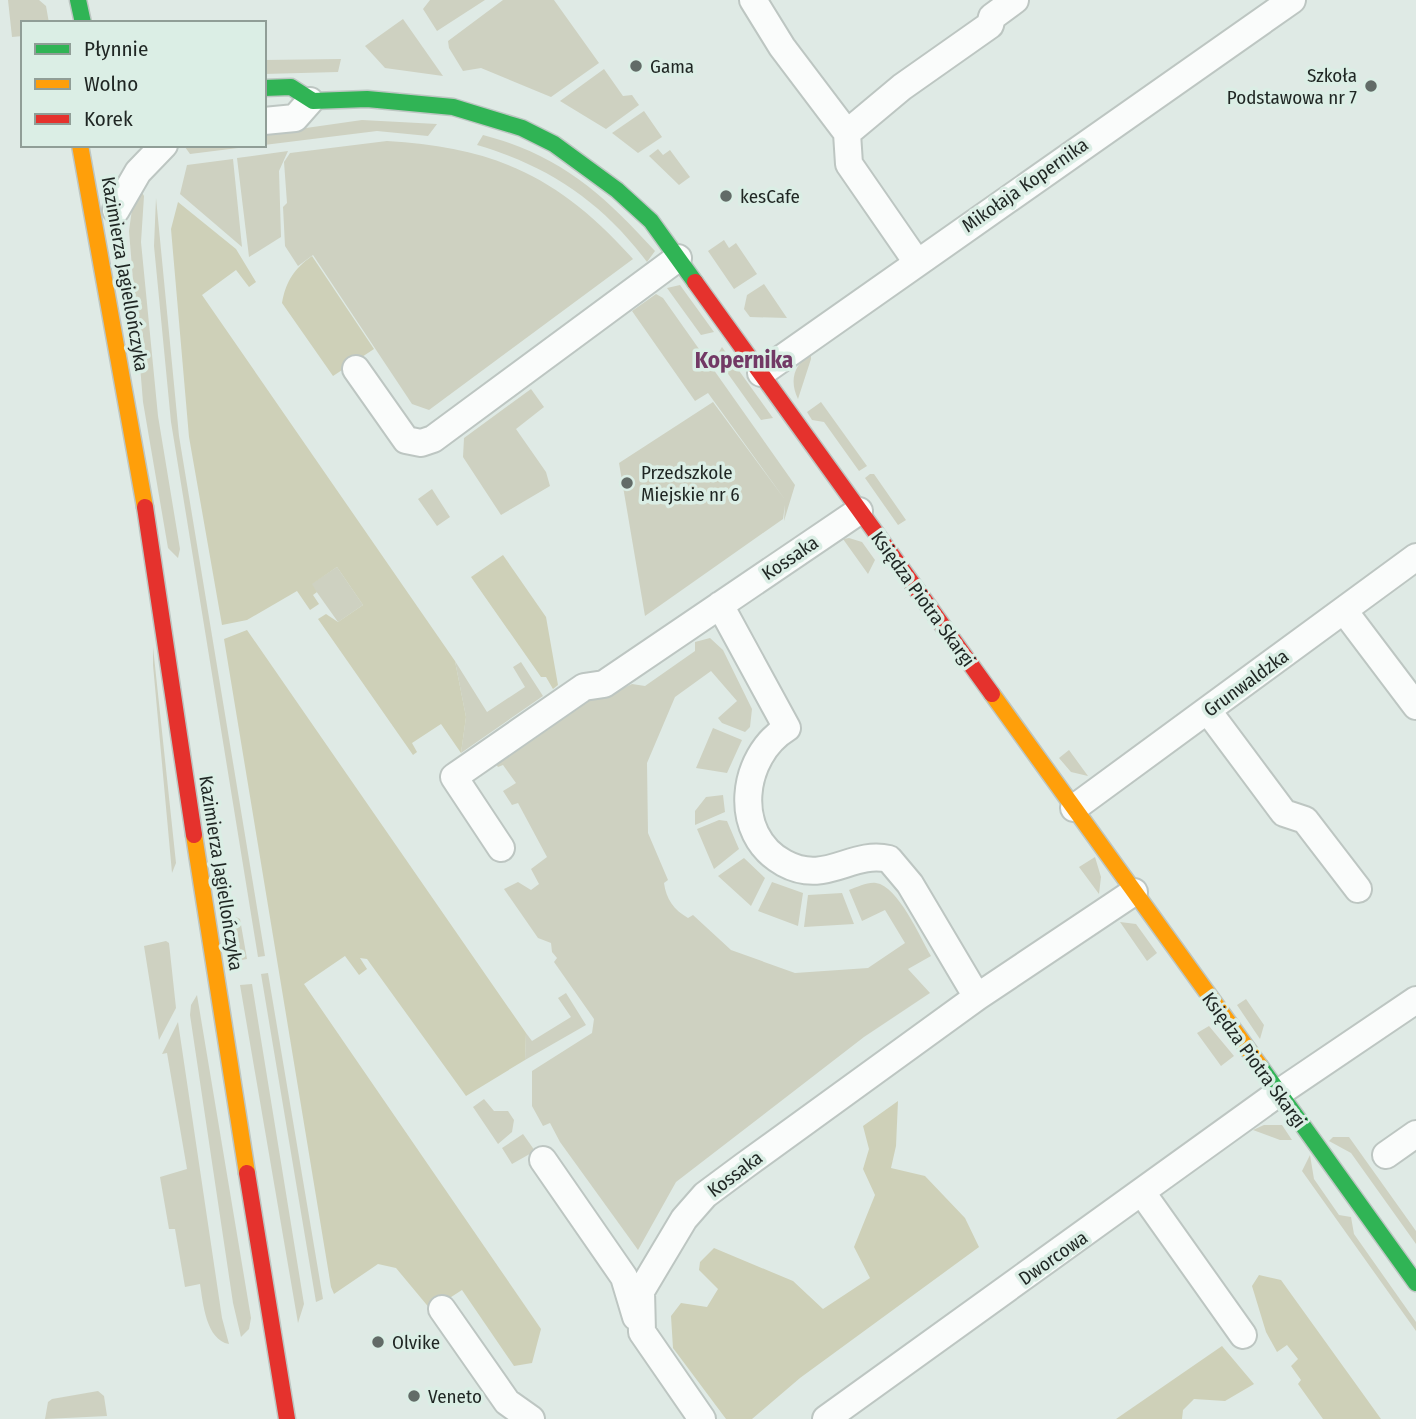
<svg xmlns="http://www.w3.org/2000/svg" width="1416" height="1419" font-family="'Fira Sans Condensed',sans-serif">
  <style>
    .green { fill: #ced1c1 }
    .forest { fill: #ced0b8 }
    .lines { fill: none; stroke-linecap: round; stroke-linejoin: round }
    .street-casing { stroke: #bdc6c2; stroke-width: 30 }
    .fast-casing { stroke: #bdc6c2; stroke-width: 19 }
    .slow-casing { stroke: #bdc6c2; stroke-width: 19 }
    .jam-casing { stroke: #bdc6c2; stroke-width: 19 }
    .street { stroke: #fafcfb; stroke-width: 26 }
    .fast { stroke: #30b455; stroke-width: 16 }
    .slow { stroke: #ff9f0a; stroke-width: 16 }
    .jam { stroke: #e5322d; stroke-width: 16 }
    .poi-dot { fill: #626b67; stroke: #dbeee5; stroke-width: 2.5 }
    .labels { text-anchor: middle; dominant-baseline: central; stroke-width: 7; stroke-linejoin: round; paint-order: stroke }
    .poi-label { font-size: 19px; fill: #1f2623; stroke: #dbeee5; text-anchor: start }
    .street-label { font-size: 19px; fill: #1f2623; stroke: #dbeee5 }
    .quarter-label { font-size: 23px; font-weight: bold; fill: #723965; stroke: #dbeee5 }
  </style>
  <rect width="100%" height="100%" fill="#dfeae5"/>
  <path class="green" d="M 8,0 L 39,0 L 46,6 L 49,23 L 23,23 L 23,36 L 12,37 Z
    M 430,0 L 485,0 L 437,31 L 423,9 Z
    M 503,0 L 554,0 L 599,63 L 551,97 L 481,68 L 463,71 L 449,48 L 448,41 Z
    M 403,19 L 443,76 L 385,68 L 365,46 Z
    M 341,59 L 338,72 L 264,74 L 264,60 Z
    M 604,69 L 623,96 L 632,95 L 639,105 L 606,129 L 560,101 Z
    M 644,111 L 662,137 L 638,153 L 612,133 Z
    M 362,120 L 437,124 L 428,136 L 377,131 L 264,145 L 264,134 Z
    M 483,135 C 560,155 603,194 655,251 L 647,262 C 602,202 549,166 477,145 Z
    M 387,141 C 496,147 561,178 633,259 L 429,410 L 412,404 L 313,255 L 298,266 L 285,246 L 283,207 L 287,203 L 284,162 L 290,153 Z
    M 191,145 L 261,145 L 190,154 L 185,147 Z
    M 658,149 L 663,155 L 670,150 L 690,177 L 679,185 L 649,156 Z
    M 288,151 L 279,171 L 281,237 L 249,257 L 237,158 Z
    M 233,159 L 242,247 L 180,194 L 187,165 Z
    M 140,189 L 144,196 L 141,242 L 158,416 L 180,549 L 178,558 L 168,548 L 143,402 L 129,231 L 132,209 Z
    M 156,198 L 179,436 L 265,956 L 258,957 L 171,422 L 154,246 Z
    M 724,240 L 729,248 L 736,243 L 757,274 L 734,289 L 708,251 Z
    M 764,284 L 787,318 L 750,317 L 744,309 L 747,295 Z
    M 680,285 L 714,332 L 701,335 L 667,288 Z
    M 656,294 L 663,298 L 795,485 L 784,521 L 785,505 L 783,519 L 645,616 L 619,463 L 713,402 L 786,501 L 708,393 L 695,401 L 632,311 Z
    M 722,347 L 773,418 L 761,420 L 716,357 Z
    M 811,353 L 811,359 L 798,399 C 789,380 794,365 811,353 Z
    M 531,389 L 544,407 L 516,429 L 546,472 L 550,486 L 501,515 L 463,457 L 464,438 Z
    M 821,402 L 867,466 L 859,471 L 824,422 L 812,420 L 807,412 Z
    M 870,474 L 874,474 L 906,520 L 898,525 L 865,478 Z
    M 432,489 L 450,517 L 437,526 L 418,499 Z
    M 849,538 L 862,542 L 875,560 L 868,574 L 843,539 Z
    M 337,567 L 363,605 L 338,622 L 311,584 Z
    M 710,638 L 723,650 L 752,709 L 750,727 L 745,732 L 722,723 L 718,718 L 737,701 L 711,671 L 675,697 L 647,763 L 648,833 L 668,880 L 664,883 C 666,899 674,910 688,918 L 693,915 L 731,950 L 795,973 L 868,968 L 905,943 L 885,910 L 862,921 L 849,890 C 858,887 867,882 876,883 C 898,886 920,937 931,956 L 908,969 L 930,993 L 864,1037 L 676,1182 L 638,1250 L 560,1142 L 550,1123 L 543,1126 L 532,1106 L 532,1071 L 592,1033 L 594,1019 L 554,962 L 557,958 L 552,952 L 551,943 L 538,938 L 504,889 L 518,882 L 531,890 L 539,884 L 531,869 L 547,857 L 518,803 L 512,805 L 503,791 L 516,783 L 503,765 L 498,767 L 495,763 L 589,696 L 615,692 L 632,684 L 645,686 L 695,651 L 695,642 Z
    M 153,647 L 176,863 L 172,873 L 153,665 Z
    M 455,661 L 487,712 L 525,687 L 513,667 L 521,662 L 543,696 L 461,753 L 466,717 Z
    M 713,728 L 742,740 L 727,773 L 696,768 Z
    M 1069,750 L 1088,776 L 1071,772 L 1059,758 Z
    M 723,795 L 725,812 L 695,825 L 695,811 L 706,797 Z
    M 719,820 L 727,821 L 739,849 L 714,869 L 697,829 Z
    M 1095,857 L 1101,877 L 1099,894 L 1079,867 Z
    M 744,858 L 765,878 L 751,906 L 718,876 Z
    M 772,882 L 803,893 L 798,926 L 758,911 Z
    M 842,893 L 854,924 L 804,927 L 808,895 Z
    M 236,917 L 240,919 L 247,959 L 236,961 L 232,931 L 229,930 Z
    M 1120,922 L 1136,924 L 1157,953 L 1147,961 Z
    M 166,941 L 169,943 L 176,1008 L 159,1040 L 144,946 Z
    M 268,973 L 323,1299 L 316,1302 L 261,974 Z
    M 252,984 L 304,1304 L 298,1323 L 240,985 Z
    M 566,993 L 586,1025 L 525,1060 L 526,1033 L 532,1041 L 571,1017 L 558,998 Z
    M 197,995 L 251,1318 L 249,1329 L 241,1337 L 233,1303 L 190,1015 L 191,1005 Z
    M 1246,999 L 1264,1025 L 1260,1039 L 1237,1005 Z
    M 178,1022 L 222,1318 L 229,1344 C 206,1340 203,1303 200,1284 L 185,1287 L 175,1229 L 169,1229 L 160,1177 L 187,1169 L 167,1053 L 162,1054 Z
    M 1209,1026 L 1234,1056 L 1221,1066 L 1197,1033 Z
    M 484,1099 L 494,1111 L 508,1111 L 514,1120 L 512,1132 L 498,1144 L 473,1107 Z
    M 1264,1125 L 1282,1125 L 1292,1140 L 1280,1140 L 1253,1130 Z
    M 523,1134 L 535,1151 L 512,1164 L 502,1148 Z
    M 1333,1137 L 1349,1137 L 1416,1231 L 1416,1244 L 1351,1153 L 1329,1141 Z
    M 1310,1155 L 1314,1179 L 1339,1215 L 1351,1217 L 1354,1234 L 1416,1322 L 1416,1331 L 1302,1171 Z
    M 98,1391 L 104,1396 L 107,1416 L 45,1419 L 48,1402 L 52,1399 Z"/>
  <path class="forest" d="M 178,202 L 236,249 L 256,282 L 249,287 L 236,270 L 202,295 L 455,661 L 466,717 L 461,753 L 441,724 L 412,743 L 417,752 L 413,755 L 318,619 L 326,614 L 338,622 L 363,605 L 337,567 L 312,584 L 317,592 L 313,595 L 319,604 L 310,610 L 297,591 L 247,620 L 222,625 L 189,437 L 171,229 Z
    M 312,256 L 374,349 L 333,376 L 282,303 C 286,281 294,269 312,256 Z
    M 503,555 L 546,617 L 558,685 L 553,689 L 546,677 L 541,677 L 471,577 Z
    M 247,630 L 526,1033 L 525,1060 L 466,1096 L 367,959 L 360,958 L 367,969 L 359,975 L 345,956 L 304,984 L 541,1329 L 532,1363 L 514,1366 L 462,1290 L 431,1310 L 396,1268 L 378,1264 L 334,1294 L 331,1287 L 224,639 Z
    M 898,1101 L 896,1146 L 891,1168 L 925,1176 L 965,1218 L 979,1247 L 800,1378 L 752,1419 L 726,1419 L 673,1348 L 671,1316 L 681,1303 L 707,1307 L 718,1289 L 699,1270 L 700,1262 L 714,1248 L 793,1281 L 823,1309 L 870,1278 L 854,1247 L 875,1195 L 863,1169 L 869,1149 L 863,1126 Z
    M 1259,1275 L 1281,1280 L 1381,1419 L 1323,1419 L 1298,1384 L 1301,1380 L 1291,1366 L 1298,1359 L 1287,1345 L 1277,1352 L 1266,1332 L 1252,1286 Z
    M 1222,1346 L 1254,1384 L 1225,1401 L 1194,1399 L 1183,1410 L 1182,1419 L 1116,1419 Z"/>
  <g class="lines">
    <g class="street-casing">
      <path id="street" d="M 753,0 L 782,47 L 847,133 L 902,87 L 990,25 L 992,17 L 1015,0
        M 264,121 L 295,118 L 310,101
        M 847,133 L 849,164 L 916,261
        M 116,210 L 138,172 L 164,145
        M 356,369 L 406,440 L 421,443 L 433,439 L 678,258
        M 761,373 L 1292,0
        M 720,605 L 787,728 C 741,756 731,834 784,863 C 826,886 851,850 889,859 L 910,884 L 977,997
        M 1345,612 L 1416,706
        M 1208,711 L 1284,813 L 1305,820 L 1358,889
        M 1074,808 L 1416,557
        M 501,848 L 454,777 L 584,687 L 604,684 L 859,511
        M 1386,1155 L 1416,1134
        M 543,1160 L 624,1277 L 636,1317
        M 1143,1194 L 1243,1335
        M 442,1309 L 507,1402 L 531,1419
        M 702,1419 L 642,1332 L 641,1291 L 684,1219 L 705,1195 L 744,1166 L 977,997 L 1134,892
        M 826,1419 L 1277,1094 L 1416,1000"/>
    </g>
    <g class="fast-casing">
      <path id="fast" d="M 78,0 L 83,23
        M 264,88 L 291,87 L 313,101 L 367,99 L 453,107 L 522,128 L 554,144 L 617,190 L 651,221 L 695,282
        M 1260,1066 L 1416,1283"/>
    </g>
    <g class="slow-casing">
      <path id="slow" d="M 80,145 L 145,507
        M 992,694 L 1260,1066
        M 194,835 L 247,1173"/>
    </g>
    <g class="jam-casing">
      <path id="jam" d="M 695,282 L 992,694
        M 145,507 L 194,835
        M 247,1173 L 287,1419"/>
    </g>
    <use href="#street" class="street"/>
    <use href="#fast" class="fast"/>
    <use href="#slow" class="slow"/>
    <use href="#jam" class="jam"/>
  </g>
  <g class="poi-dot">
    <circle cx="636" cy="66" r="7"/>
    <circle cx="1371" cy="86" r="7"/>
    <circle cx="726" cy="196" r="7"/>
    <circle cx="627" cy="483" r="7"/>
    <circle cx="378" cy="1342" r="7"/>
    <circle cx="414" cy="1396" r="7"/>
  </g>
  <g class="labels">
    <g class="poi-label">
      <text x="650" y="66">Gama</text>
      <text x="1357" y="75" text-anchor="end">Szkoła<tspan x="1357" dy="22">Podstawowa nr 7</tspan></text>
      <text x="740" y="196">kesCafe</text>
      <text x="641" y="472">Przedszkole<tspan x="641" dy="22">Miejskie nr 6</tspan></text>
      <text x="392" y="1342">Olvike</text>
      <text x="428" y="1396">Veneto</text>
    </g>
    <g class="street-label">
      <text transform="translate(1025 185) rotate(-35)">Mikołaja Kopernika</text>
      <text transform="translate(125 274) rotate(80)">Kazimierza Jagiellończyka</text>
      <text transform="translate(790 558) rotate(-34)">Kossaka</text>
      <text transform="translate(923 599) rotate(54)">Księdza Piotra Skargi</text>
      <text transform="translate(1246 683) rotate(-36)">Grunwaldzka</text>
      <text transform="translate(221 873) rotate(81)">Kazimierza Jagiellończyka</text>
      <text transform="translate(1254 1060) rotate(54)">Księdza Piotra Skargi</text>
      <text transform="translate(735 1174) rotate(-37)">Kossaka</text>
      <text transform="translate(1053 1258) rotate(-35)">Dworcowa</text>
    </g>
    <g class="quarter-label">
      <text x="744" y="360">Kopernika</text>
    </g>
  </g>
  <rect x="21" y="21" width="245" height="126" fill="#dbeee5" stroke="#909e97" stroke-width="2"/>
  <rect x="35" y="44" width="35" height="10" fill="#30b455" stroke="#909e97" stroke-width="2"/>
  <text x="84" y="56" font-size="21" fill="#1f2623">Płynnie</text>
  <rect x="35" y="79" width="35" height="10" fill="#ff9f0a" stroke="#909e97" stroke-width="2"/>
  <text x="84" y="91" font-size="21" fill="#1f2623">Wolno</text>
  <rect x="35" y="114" width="35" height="10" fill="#e5322d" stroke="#909e97" stroke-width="2"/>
  <text x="84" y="126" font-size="21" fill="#1f2623">Korek</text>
</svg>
